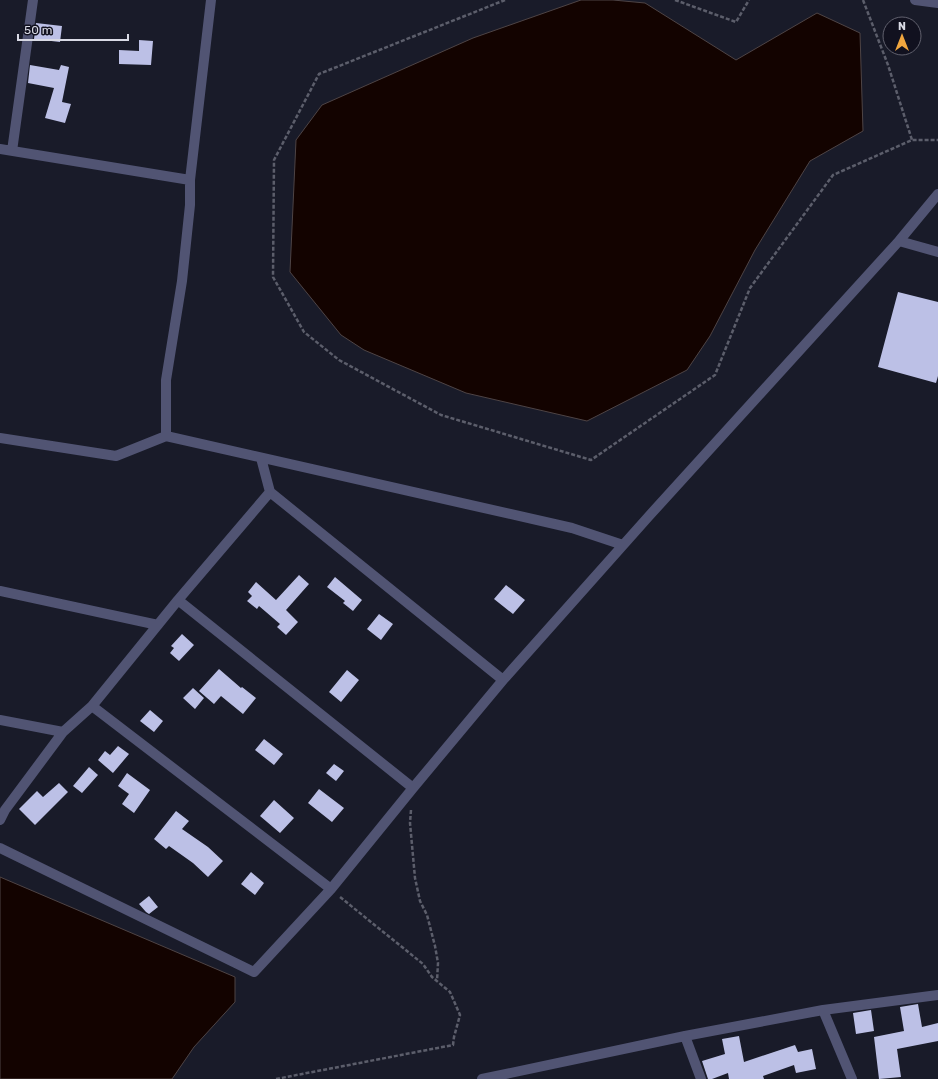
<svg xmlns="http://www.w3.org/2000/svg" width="938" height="1079" font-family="Rubik,sans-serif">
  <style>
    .water { fill: #130300; stroke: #4e4445 }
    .building { fill: #bcc0e6 }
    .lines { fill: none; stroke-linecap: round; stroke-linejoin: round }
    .path { stroke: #5c5e6b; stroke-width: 2.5; stroke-dasharray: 4 2; stroke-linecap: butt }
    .minor { stroke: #515473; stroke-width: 10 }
    .tertiary { stroke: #515473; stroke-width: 10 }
  </style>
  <rect width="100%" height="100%" fill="#191b29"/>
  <path class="water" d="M 581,0 L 613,0 L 645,3 L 736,60 L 817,13 L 860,33 L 863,131 L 810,161 L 755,250 L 710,336 L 687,370 L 587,421 L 466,393 L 364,350 L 341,335 L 290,272 L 296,140 L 322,105 L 473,38 Z
    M 0,877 L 235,977 L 235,1002 L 194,1047 L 172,1079 L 0,1079 Z"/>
  <path class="building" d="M 36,23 L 62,26 L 60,42 L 34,39 Z
    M 139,40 L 153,41 L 151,65 L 119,64 L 119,50 L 139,51 Z
    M 30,65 L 59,70 L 61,65 L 69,67 L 62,102 L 71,104 L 65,123 L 45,118 L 54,88 L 28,83 Z
    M 898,292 L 938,302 L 938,376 L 936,383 L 878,367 Z
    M 299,575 L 309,584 L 286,610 L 298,622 L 286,635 L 277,627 L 280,624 L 259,606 L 257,609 L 247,601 L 252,596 L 248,592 L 256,582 L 276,600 Z
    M 335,577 L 362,600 L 353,611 L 343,603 L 345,601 L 327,587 Z
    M 506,585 L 525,600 L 513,614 L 494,599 Z
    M 379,614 L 393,624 L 381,640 L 367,629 Z
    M 182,634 L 194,645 L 179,661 L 170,653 L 174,648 L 171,646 Z
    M 219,669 L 241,688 L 242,687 L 256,698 L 243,714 L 221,696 L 214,704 L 199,691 Z
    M 347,670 L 359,680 L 341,702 L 329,692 Z
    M 193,688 L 204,698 L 195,709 L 183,698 Z
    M 150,710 L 163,721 L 154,732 L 140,721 Z
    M 264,739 L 283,754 L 274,765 L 255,750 Z
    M 118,746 L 129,754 L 113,773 L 98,760 L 105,751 L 110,755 Z
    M 334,764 L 344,771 L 336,781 L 326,773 Z
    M 89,767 L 98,775 L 82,793 L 73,786 Z
    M 127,773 L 150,790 L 134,813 L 122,804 L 129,794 L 118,786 Z
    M 59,783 L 68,792 L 35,825 L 19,809 L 37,791 L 43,797 Z
    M 319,789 L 344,808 L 332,822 L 308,803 Z
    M 274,800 L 294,818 L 280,833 L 260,816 Z
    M 176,811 L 189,821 L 182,829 L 208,847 L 223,861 L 208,877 L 193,863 L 169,846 L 166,849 L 154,839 Z
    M 251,872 L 264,883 L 255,895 L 241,884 Z
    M 149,896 L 158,907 L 149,914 L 146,912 L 139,904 Z
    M 918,1004 L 922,1027 L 938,1023 L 938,1041 L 897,1049 L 901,1077 L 879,1079 L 874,1037 L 904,1031 L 900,1007 Z
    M 871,1010 L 874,1031 L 856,1034 L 853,1013 Z
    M 739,1036 L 744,1062 L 795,1045 L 798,1052 L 812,1049 L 816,1069 L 796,1073 L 794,1065 L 763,1076 L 764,1079 L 729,1079 L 728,1073 L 712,1079 L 708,1079 L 702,1061 L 725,1054 L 722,1039 Z"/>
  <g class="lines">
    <path class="path" d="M 505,0 L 319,74 L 274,160 L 273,277 L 304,332 L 339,360 L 441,415 L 591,460 L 715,375 L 750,288 L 833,175 L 912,140 L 938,140
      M 675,0 L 736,22 L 749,0
      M 863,0 L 888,65 L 912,140
      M 411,810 L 410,823 L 415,878 L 420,901 L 427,915 L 435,946 L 438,963 L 437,981
      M 276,1079 L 453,1045 L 454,1037 L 460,1015 L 450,992 L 432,977 L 423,964 L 340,897"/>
    <path class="minor" d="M 0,149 L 190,180
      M 12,151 L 33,0
      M 899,241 L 938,252
      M 166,436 L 166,380 L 182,281 L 190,205 L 190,180 L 211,0
      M 0,438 L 116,456 L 166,436 L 572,528 L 623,545
      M 261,458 L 270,492 L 503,680
      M 0,591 L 158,625
      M 178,600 L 413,788
      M 92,706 L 331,889
      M 0,720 L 63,732
      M 0,820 L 5,810 L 63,732 L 92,706 L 178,600 L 270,492
      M 0,848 L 254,972 L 331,889 L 413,788 L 503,680 L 649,516 L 899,241 L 938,194
      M 823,1010 L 852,1079
      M 685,1036 L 701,1079
      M 482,1079 L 685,1036 L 823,1010 L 938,995"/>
    <path class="tertiary" d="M 915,0 L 938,3"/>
  </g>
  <g transform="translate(902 36)"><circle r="19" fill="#11111f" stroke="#61616e"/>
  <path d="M0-3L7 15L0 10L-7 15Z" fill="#f0a63f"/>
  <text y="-6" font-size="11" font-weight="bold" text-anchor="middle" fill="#d9dae5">N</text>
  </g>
  <path d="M18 34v6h110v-6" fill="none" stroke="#d9dae5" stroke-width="2"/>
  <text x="24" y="34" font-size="12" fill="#d9dae5" stroke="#11111f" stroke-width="3" paint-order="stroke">50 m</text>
</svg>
